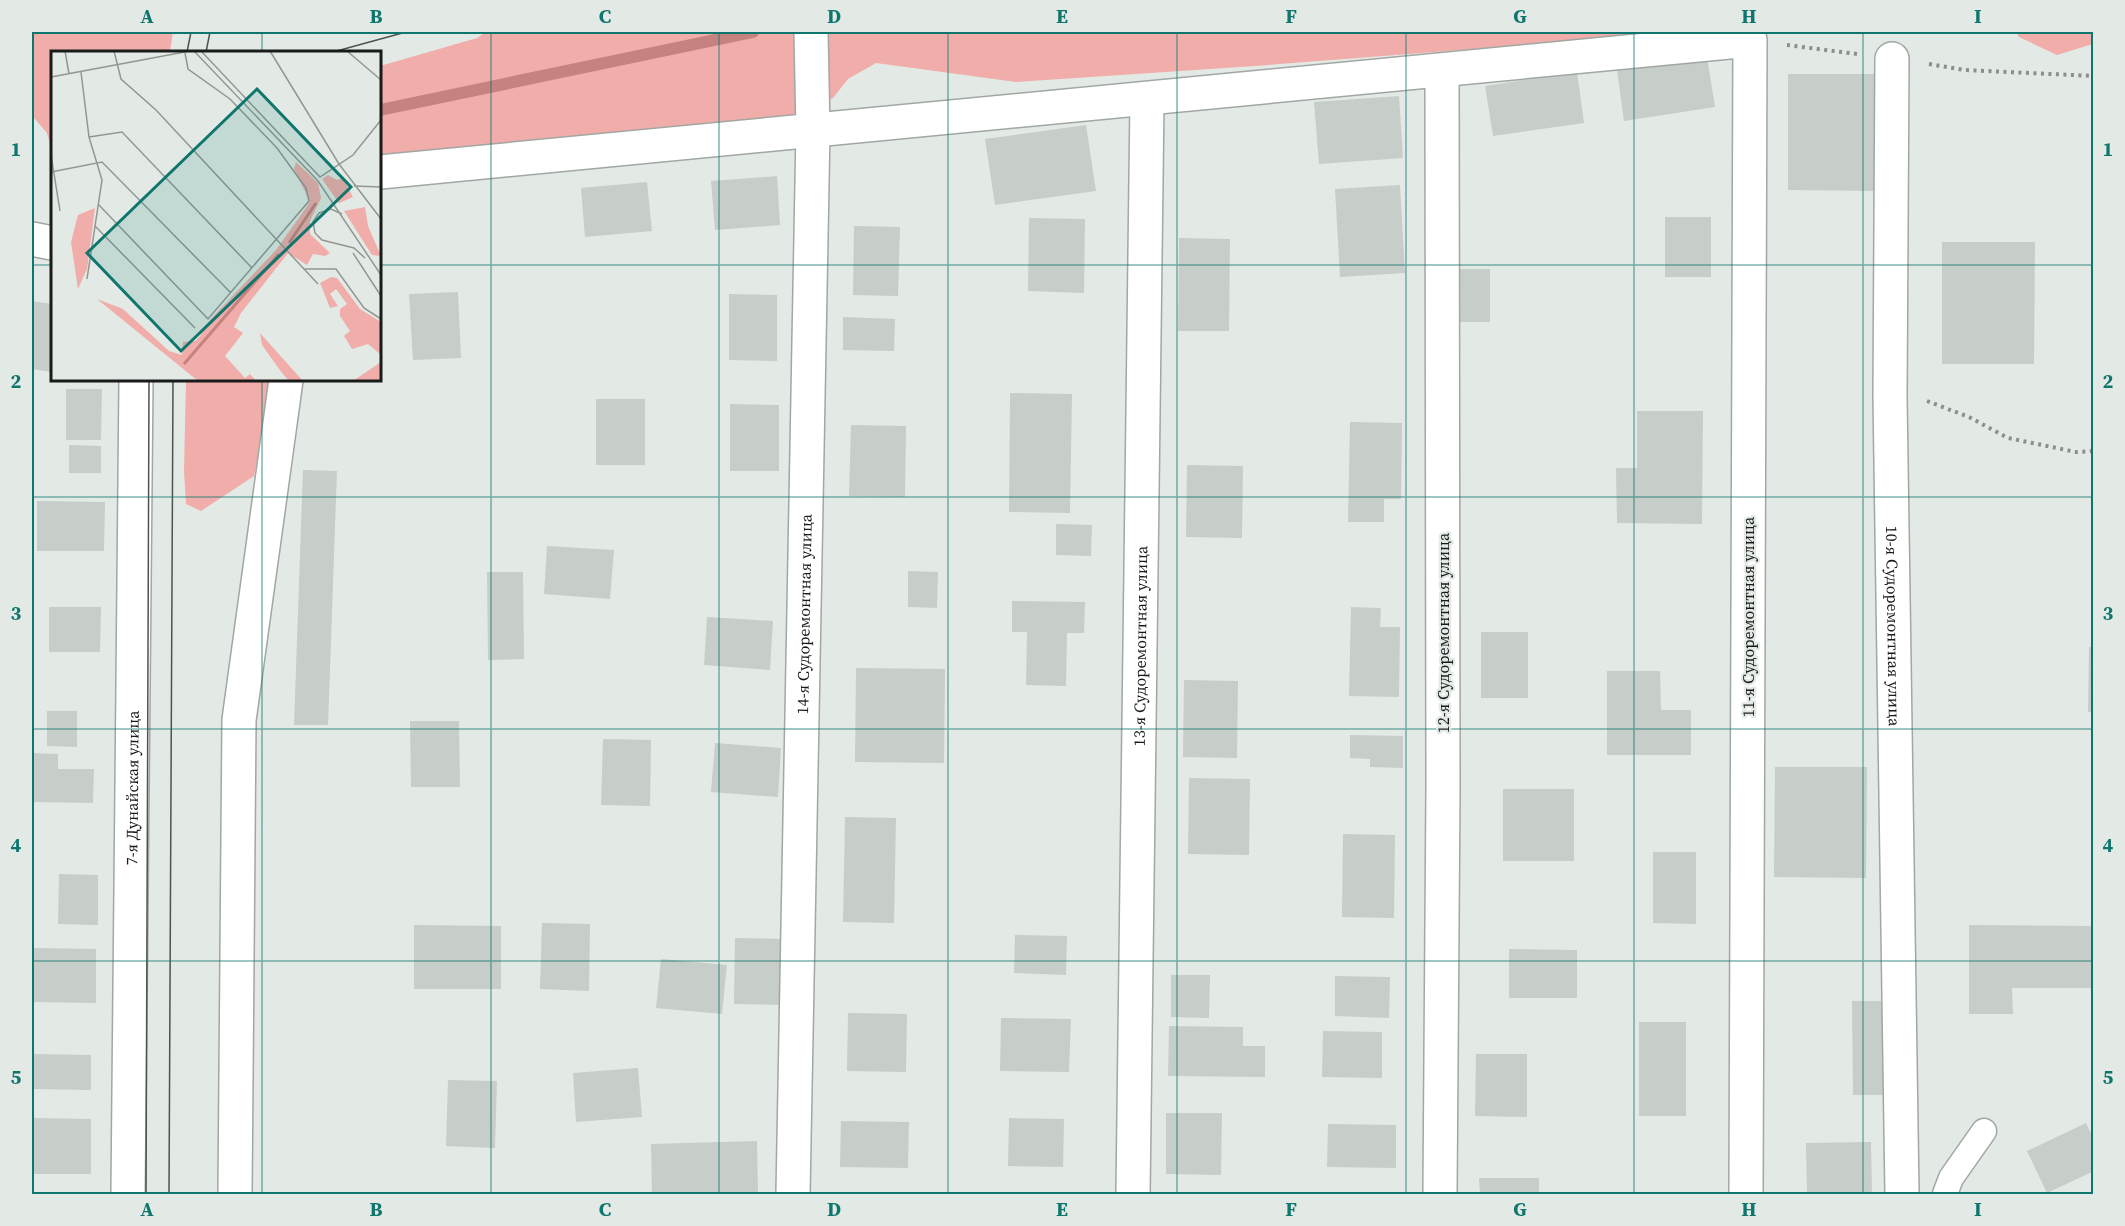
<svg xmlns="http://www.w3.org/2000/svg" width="2125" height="1226" font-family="'Source Serif 4',serif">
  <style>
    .green { fill: #f0adaa }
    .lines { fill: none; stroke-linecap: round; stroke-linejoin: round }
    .stream { stroke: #c6827f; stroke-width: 12 }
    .building { fill: #c7cdc8 }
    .lane-casing { stroke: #a1a7a3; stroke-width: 27 }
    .street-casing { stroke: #a1a7a3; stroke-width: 36 }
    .path { stroke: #8a8f8b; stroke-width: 4; stroke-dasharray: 3 4.5; stroke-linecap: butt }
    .lane { stroke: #fff; stroke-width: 24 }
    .street { stroke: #fff; stroke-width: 33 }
    .tram { stroke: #4e5250; stroke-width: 1.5 }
    .grid { fill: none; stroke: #0f766e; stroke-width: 1.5; stroke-opacity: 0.55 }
    .labels { text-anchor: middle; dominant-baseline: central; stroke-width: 4.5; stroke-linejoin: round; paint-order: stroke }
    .street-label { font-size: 16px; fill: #181b19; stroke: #e3eae5 }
    .inset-river { fill: none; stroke: #c6827f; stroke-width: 3 }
    .inset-road { fill: none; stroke: #929793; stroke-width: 1.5 }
    .view { fill: #0f766e; fill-opacity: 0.15; stroke: #0f766e; stroke-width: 3 }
    .inset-edge { fill: none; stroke: #181b19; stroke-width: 3 }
    .neatline { fill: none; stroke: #0f766e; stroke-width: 2 }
    .grid-label { font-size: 20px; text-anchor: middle; font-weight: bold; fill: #0f766e }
  </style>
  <rect width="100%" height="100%" fill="#e3eae5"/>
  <path class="green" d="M 32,32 L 173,32 L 170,52 L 52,52 L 52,151 L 47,133 L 34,118 L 32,122 Z
    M 486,32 L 1694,32 L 1255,66 L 1016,82 L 876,63 L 848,79 L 833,98 L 792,116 L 380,163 L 380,66 L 477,38 Z
    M 2016,32 L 2093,32 L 2093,44 L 2057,55 L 2019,37 Z
    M 186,380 L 273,380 L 254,476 L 201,511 L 186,504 L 184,471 Z"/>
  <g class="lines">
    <path class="stream" d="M 380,110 L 753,32"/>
  </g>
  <path class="building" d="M 1707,57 L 1715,107 L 1624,121 L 1617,70 Z
    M 1577,72 L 1584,123 L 1493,136 L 1485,86 Z
    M 1788,74 L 1880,74 L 1879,191 L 1788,190 Z
    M 1399,96 L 1403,158 L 1319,164 L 1314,102 Z
    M 1086,125 L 1096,191 L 995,205 L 985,139 Z
    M 777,176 L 780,225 L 715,230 L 711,181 Z
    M 647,182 L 652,231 L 585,237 L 581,188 Z
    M 1400,185 L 1405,273 L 1340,277 L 1335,189 Z
    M 1665,217 L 1711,217 L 1711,277 L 1665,277 Z
    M 1029,218 L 1085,219 L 1084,293 L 1028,291 Z
    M 854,226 L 900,227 L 898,296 L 853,295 Z
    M 1179,238 L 1230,239 L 1229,331 L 1178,331 Z
    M 1942,242 L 2035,242 L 2034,364 L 1942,364 Z
    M 1460,269 L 1490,269 L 1490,322 L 1460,322 Z
    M 458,292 L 461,358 L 413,360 L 409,294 Z
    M 729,294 L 777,295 L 777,361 L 729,360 Z
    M 32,301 L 52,304 L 52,372 L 32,369 Z
    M 843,317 L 895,319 L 894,351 L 843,350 Z
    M 66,389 L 102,389 L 101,440 L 66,440 Z
    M 1010,393 L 1072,394 L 1070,513 L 1009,512 Z
    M 596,399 L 645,399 L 645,465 L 596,465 Z
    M 730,404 L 779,405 L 779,471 L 730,471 Z
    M 1637,411 L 1703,411 L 1702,524 L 1617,523 L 1616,468 L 1637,468 Z
    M 1350,422 L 1402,423 L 1401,499 L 1384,499 L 1384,522 L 1348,522 Z
    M 851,425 L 906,426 L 905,497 L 849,496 Z
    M 69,445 L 101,446 L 101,473 L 69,473 Z
    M 1187,465 L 1243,466 L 1242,538 L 1186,537 Z
    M 303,470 L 337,471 L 328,725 L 294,725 Z
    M 37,501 L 105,502 L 104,551 L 37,551 Z
    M 1056,524 L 1092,525 L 1091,556 L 1056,555 Z
    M 547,546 L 614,550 L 610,599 L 544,594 Z
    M 908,571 L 938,572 L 937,608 L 908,607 Z
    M 487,572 L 523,572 L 524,659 L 488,660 Z
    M 1012,601 L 1085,602 L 1084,633 L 1067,633 L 1066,686 L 1026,685 L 1027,632 L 1012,632 Z
    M 49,607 L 101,607 L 100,652 L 49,652 Z
    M 1351,607 L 1381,608 L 1380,627 L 1400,627 L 1399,697 L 1349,696 Z
    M 707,617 L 773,621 L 770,670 L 704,665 Z
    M 1481,632 L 1528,632 L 1528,698 L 1481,698 Z
    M 2089,647 L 2094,647 L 2094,712 L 2088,712 Z
    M 856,668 L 945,669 L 944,763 L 855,762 Z
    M 1607,671 L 1660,671 L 1661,710 L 1691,710 L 1691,755 L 1607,755 Z
    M 1184,680 L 1238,681 L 1237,758 L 1183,757 Z
    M 47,711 L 77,711 L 77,747 L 47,746 Z
    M 410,721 L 459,721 L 460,787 L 411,787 Z
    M 1350,735 L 1403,736 L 1403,768 L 1370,767 L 1370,759 L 1350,758 Z
    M 603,739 L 651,740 L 650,806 L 601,805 Z
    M 715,743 L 781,748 L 778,797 L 711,792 Z
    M 32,753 L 58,754 L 58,769 L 94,769 L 93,803 L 32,802 Z
    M 1775,767 L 1867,767 L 1866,878 L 1774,877 Z
    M 1189,778 L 1250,779 L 1249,855 L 1188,854 Z
    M 1503,789 L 1574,789 L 1574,861 L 1503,861 Z
    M 845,817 L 896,818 L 894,923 L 843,922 Z
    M 1343,834 L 1395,835 L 1394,918 L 1342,917 Z
    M 1653,852 L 1696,852 L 1696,924 L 1653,923 Z
    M 59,874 L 98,875 L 98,925 L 58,924 Z
    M 542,923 L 590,924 L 589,991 L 540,989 Z
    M 414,925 L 501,926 L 501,989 L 414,989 Z
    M 1969,925 L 2094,926 L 2094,988 L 2012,988 L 2013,1014 L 1969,1014 Z
    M 1015,935 L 1067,936 L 1066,975 L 1014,973 Z
    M 735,938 L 784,939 L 783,1005 L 734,1004 Z
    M 32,948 L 96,949 L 96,1003 L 32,1002 Z
    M 1509,949 L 1577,950 L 1577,998 L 1509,998 Z
    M 661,959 L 727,965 L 722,1014 L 656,1008 Z
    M 1171,975 L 1210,975 L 1209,1018 L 1171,1017 Z
    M 1335,976 L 1390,977 L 1389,1018 L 1335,1016 Z
    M 1852,1001 L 1884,1001 L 1885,1095 L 1853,1095 Z
    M 848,1013 L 907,1014 L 906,1072 L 847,1071 Z
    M 1001,1018 L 1071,1019 L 1069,1072 L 1000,1071 Z
    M 1639,1022 L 1686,1022 L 1686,1116 L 1639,1116 Z
    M 1169,1026 L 1243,1027 L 1243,1046 L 1265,1046 L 1265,1077 L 1168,1076 Z
    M 1323,1031 L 1382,1032 L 1382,1078 L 1322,1077 Z
    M 32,1054 L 91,1055 L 91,1090 L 32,1089 Z
    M 1476,1054 L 1527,1054 L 1527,1117 L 1475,1116 Z
    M 638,1068 L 642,1117 L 576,1122 L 573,1073 Z
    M 448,1080 L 497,1081 L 495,1148 L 446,1146 Z
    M 1166,1113 L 1222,1113 L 1221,1175 L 1166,1174 Z
    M 32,1118 L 91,1119 L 91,1174 L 32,1174 Z
    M 1009,1118 L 1064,1119 L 1063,1167 L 1008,1166 Z
    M 841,1121 L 909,1122 L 908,1168 L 840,1167 Z
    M 2086,1123 L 2094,1140 L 2094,1171 L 2047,1193 L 2027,1151 Z
    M 1328,1124 L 1396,1125 L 1396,1168 L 1327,1167 Z
    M 757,1141 L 758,1194 L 652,1194 L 651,1144 Z
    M 1871,1142 L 1872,1194 L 1807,1194 L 1806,1143 Z
    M 1479,1178 L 1539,1178 L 1539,1194 L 1480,1194 Z"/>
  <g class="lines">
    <g class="lane-casing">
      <path id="lane" d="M 1945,1194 L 1951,1178 L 1984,1131"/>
    </g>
    <g class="street-casing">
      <g id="street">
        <path id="s1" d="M 1892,59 L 1890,396 L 1902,1194"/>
        <path d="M 380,172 L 1750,40 L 1746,1194"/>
        <path d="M 32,239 L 52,243"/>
        <path id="s2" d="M 128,1194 L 136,380"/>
        <path d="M 235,1194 L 239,720 L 286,380"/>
        <path id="s3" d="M 793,1194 L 813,130 L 811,32"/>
        <path id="s4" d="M 1133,1194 L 1147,100"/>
        <path d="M 1440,1194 L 1443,789 L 1442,71"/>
      </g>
    </g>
    <path class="path" d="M 1787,45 L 1857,54
      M 1929,64 L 1965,70 L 2094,76
      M 1927,401 L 1969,417 L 2008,438 L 2076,452 L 2094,451"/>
    <use href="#lane" class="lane"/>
    <use href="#street" class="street"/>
    <path class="tram" d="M 187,52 L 191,32
      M 206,52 L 210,32
      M 333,52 L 406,32
      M 146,1194 L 149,380
      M 169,1194 L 173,380"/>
  </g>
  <path class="grid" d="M 262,32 L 262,52M 491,32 L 491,1194M 719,32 L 719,1194M 948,32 L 948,1194M 1177,32 L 1177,1194M 1406,32 L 1406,1194M 1634,32 L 1634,1194M 1863,32 L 1863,1194M 32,265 L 52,265M 380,265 L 2094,265M 262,380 L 262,1194M 32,497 L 2094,497M 32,729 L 2094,729M 32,961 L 2094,961"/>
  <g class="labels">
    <g class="street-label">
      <text stroke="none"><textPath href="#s3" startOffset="580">14-я Судоремонтная улица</textPath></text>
      <text transform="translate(1748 617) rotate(-90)">11-я Судоремонтная улица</text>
      <text stroke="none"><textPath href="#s1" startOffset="567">10-я Судоремонтная улица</textPath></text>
      <text transform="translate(1443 633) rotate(-90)">12-я Судоремонтная улица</text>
      <text stroke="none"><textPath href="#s4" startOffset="548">13-я Судоремонтная улица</textPath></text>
      <text stroke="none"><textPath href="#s2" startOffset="406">7-я Дунайская улица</textPath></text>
    </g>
  </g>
  <g transform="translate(51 51)">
    <rect width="330" height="330" fill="#e3eae5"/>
    <path d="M 245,111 L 267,132 L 270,147 L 259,170 L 259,183 L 279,202 L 274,205 L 262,203 L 256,214 L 237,202 L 190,262 L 183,276 L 192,282 L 174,305 L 194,327 L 199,323 L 205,330 L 147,330 L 46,248 L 72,258 L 118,300 L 131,304 L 132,291 L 144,290 L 149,285 L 160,268 L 225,199 L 259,151 L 243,118 ZM 277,124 L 286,129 L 292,127 L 302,146 L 288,152 L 271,128 ZM 314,156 L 317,175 L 330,205 L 321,204 L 293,160 ZM 44,157 L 36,218 L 27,238 L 20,191 L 27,164 ZM 280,226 L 286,227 L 309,258 L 330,271 L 330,304 L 317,293 L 301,298 L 293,285 L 299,280 L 289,265 L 289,258 L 296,253 L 285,238 L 279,243 L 287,255 L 279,257 L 269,232 ZM 209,282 L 252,330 L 238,330 L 231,322 L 211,294 ZM 330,311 L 330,330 L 302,330 Z" fill="#f0adaa"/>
    <path class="inset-river" d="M 238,192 L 265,152M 133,313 L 228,203"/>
    <path class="inset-road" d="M 14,0 L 18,23M 63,0 L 70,28 L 105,59 L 267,233M 143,0 L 267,130 L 330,224M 150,0 L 269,126 L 302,104 L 330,69M 219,0 L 288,113 L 330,168M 296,0 L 330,29M 30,21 L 38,86 L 51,129 L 36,228M 0,26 L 139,0M 38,86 L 71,81 L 201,217M 0,104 L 9,160M 0,121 L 51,111 L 180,242M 303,135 L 330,136M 47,153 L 157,268 L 258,150 L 255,137 L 226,97 L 179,48 L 137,18 L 134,2M 291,163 L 280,158 L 268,162 L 262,171 L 264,182 L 271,189 L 303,197 L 314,207M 44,175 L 144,277M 302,202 L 330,245M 254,218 L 285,218 L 313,257 L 330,268"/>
    <path class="view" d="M 206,38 L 300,136 L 130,300 L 36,202 Z"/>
    <rect width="330" height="330" class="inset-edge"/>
  </g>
  <rect width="2125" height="1226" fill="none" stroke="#e3eae5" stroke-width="66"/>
  <rect x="33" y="33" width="2059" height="1160" class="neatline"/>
  <g class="grid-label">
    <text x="147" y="23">A</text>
    <text x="376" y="23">B</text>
    <text x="605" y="23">C</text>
    <text x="834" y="23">D</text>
    <text x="1062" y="23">E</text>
    <text x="1291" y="23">F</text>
    <text x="1520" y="23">G</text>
    <text x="1749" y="23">H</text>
    <text x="1978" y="23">I</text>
    <text x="16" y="156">1</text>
    <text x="2108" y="156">1</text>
    <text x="16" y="388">2</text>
    <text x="2108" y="388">2</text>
    <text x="16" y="620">3</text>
    <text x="2108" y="620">3</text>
    <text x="16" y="852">4</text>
    <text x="2108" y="852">4</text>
    <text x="16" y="1084">5</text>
    <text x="2108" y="1084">5</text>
    <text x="147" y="1216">A</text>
    <text x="376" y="1216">B</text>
    <text x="605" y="1216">C</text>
    <text x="834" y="1216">D</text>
    <text x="1062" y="1216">E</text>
    <text x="1291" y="1216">F</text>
    <text x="1520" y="1216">G</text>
    <text x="1749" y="1216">H</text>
    <text x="1978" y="1216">I</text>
  </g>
</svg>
